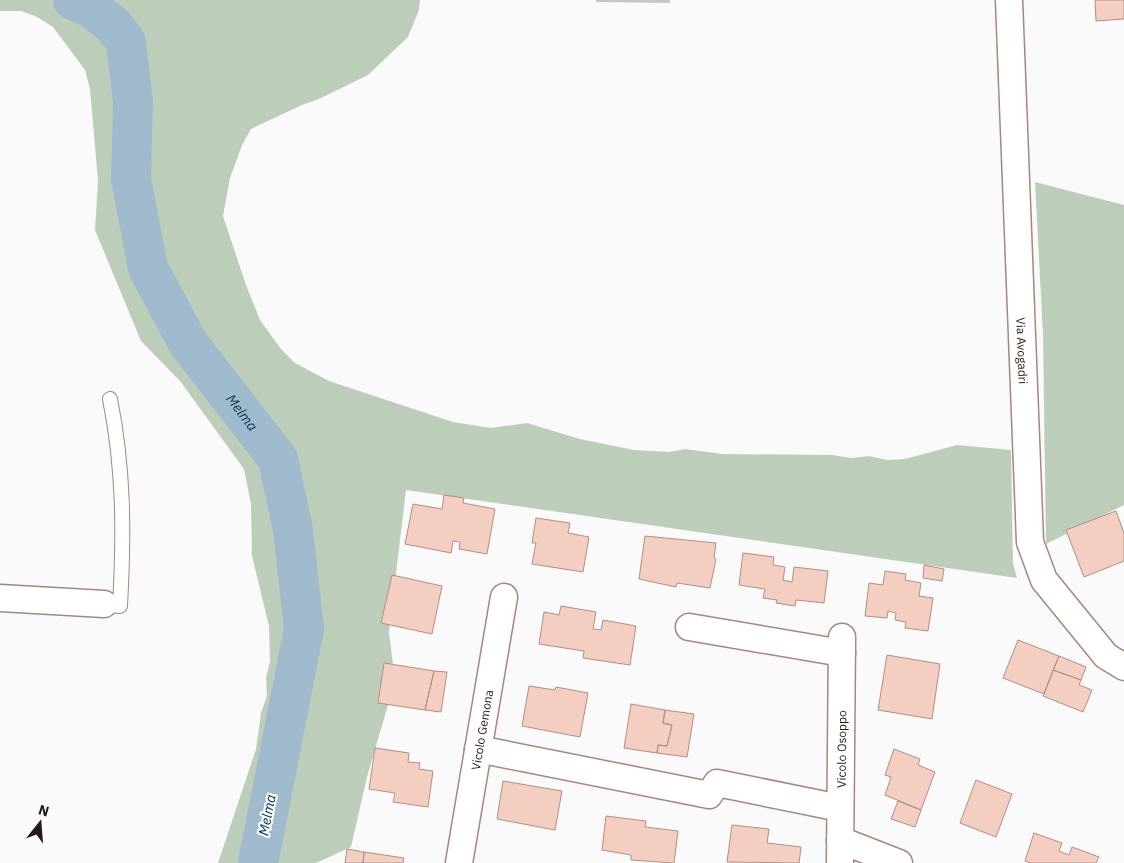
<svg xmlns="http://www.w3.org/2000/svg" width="1124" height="863" font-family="'IBM Plex Sans',sans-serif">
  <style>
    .green { fill: #bcceba }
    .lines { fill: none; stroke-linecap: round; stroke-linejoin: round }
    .river { stroke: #9fbacc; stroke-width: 40 }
    .building { fill: #f4cfc1; stroke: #b18f82 }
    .lane-casing { stroke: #a88778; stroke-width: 16 }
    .street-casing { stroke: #a88778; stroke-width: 29 }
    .lane { stroke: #fff; stroke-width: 14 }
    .street { stroke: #fff; stroke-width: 26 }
    .labels { text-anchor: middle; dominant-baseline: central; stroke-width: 4.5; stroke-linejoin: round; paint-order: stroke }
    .street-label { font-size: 12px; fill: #251813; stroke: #fafafa }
    .water-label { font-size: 14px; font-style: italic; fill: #00334e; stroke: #fafafa }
  </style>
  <rect width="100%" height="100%" fill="#fafafa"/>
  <path class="green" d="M 0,0 L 420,0 L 419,10 L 408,37 L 368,75 L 319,99 L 302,105 L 251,129 L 242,145 L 230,178 L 223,216 L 246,285 L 260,320 L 281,349 L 295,363 L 329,381 L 453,422 L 491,428 L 527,423 L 580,439 L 634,450 L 669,452 L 685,449 L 722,454 L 832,455 L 852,458 L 869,456 L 887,460 L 905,459 L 957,445 L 1011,450 L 1013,563 L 1017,578 L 406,490 L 389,632 L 395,681 L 367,777 L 351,847 L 316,863 L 218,863 L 256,749 L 261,713 L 267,696 L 266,678 L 270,661 L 269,626 L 252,556 L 251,504 L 244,469 L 180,381 L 141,341 L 95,230 L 98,181 L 90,89 L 85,70 L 53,27 L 37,17 L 21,11 L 0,11 Z
    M 596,0 L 670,0 L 670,3 L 596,2 Z
    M 1035,182 L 1124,205 L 1124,505 L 1046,544 L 1043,334 Z"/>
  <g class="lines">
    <path class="river" id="s1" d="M 73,0 L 91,8 L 113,25 L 126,42 L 133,102 L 131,179 L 148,268 L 188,343 L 278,459 L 293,530 L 304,629 L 258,863"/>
  </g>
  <path class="building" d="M 1095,0 L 1124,0 L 1124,19 L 1096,21 Z
    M 444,495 L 464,498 L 463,503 L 495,509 L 487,554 L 459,549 L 460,542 L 453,541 L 451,553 L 405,544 L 413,504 L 442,509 Z
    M 1116,511 L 1124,533 L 1124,561 L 1084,577 L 1066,530 Z
    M 536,518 L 570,523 L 568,533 L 589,537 L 583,572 L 532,564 L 536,543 L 532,543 Z
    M 645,536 L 716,543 L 714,558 L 716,559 L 710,588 L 677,583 L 676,587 L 639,579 Z
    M 743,553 L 774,557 L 773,565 L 785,567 L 783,580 L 792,582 L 794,567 L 828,571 L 824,603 L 796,600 L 795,606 L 776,603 L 777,600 L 763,598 L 765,589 L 739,585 Z
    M 924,565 L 944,569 L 942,581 L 923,578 Z
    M 885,571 L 906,574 L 905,580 L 921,583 L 919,596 L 933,598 L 928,631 L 905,628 L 906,622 L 895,620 L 896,613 L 888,611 L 887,618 L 865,616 L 869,583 L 883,585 Z
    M 392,575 L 442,586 L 432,634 L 381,623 Z
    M 561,606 L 596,612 L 593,629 L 601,630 L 603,620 L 636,626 L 630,665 L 583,658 L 584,651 L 539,644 L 544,612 L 559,615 Z
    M 1018,640 L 1059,656 L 1044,694 L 1003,678 Z
    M 887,655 L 940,664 L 932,719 L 878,710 Z
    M 1059,656 L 1086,667 L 1081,680 L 1053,670 Z
    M 384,663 L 434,671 L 425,710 L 378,703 Z
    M 1053,670 L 1081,680 L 1079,685 L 1092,690 L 1083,712 L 1043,696 Z
    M 434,671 L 447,672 L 441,712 L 425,710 Z
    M 529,686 L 555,690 L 556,687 L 588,693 L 580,737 L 522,726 Z
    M 631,704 L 665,710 L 663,723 L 672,725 L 667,746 L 658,745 L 657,753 L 624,748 Z
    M 665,710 L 694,714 L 687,757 L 657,753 L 658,745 L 667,746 L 672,725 L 663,723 Z
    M 375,748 L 409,753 L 408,762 L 420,763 L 419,769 L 433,771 L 428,807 L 393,802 L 395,793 L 369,789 Z
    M 894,749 L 920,759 L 918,765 L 935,772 L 921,810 L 885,795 L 891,777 L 885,775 Z
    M 976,780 L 1012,794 L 996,837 L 960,823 Z
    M 503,781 L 562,791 L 555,830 L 497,819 Z
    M 898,801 L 921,810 L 915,827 L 891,819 Z
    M 606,816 L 646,821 L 645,827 L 678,831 L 674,863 L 631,860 L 631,855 L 602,850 Z
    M 732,825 L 769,829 L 767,843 L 801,847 L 799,863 L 727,862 Z
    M 1034,833 L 1062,843 L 1059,851 L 1069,855 L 1072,847 L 1099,857 L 1096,863 L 1031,863 L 1025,861 Z
    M 347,849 L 364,852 L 363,863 L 345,863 Z
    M 364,852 L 404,858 L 403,863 L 363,863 Z"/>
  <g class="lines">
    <g class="lane-casing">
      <path id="lane" d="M 104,604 L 120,606 C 124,534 124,469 110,399"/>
    </g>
    <g class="street-casing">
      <g id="street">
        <path id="s2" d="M 1009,0 L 1030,542 L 1044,580 L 1106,656 L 1124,667"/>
        <path d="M 0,598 L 104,604"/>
        <path d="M 689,627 L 842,653"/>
        <path d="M 478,749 L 709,795 L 717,783 L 840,808"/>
        <path d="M 840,840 L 899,863"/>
        <path id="s3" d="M 459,863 L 504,597"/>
        <path id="s4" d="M 840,863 L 842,637"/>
      </g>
    </g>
    <use href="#lane" class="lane"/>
    <use href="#street" class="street"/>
  </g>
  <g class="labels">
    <g class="street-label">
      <text stroke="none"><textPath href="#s2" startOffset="351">Via Avogadri</textPath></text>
      <text stroke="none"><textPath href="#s3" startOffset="135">Vicolo Gemona</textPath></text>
      <text stroke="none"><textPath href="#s4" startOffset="114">Vicolo Osoppo</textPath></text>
    </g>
    <g class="water-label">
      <text stroke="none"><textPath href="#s1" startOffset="470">Melma</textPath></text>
      <text transform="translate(267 815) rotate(-79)">Melma</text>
    </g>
  </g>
  <g transform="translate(40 823) rotate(17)" stroke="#fafafa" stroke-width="4" paint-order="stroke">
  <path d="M0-4L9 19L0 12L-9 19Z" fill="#251813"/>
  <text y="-8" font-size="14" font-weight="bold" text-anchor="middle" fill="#251813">N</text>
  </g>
</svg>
